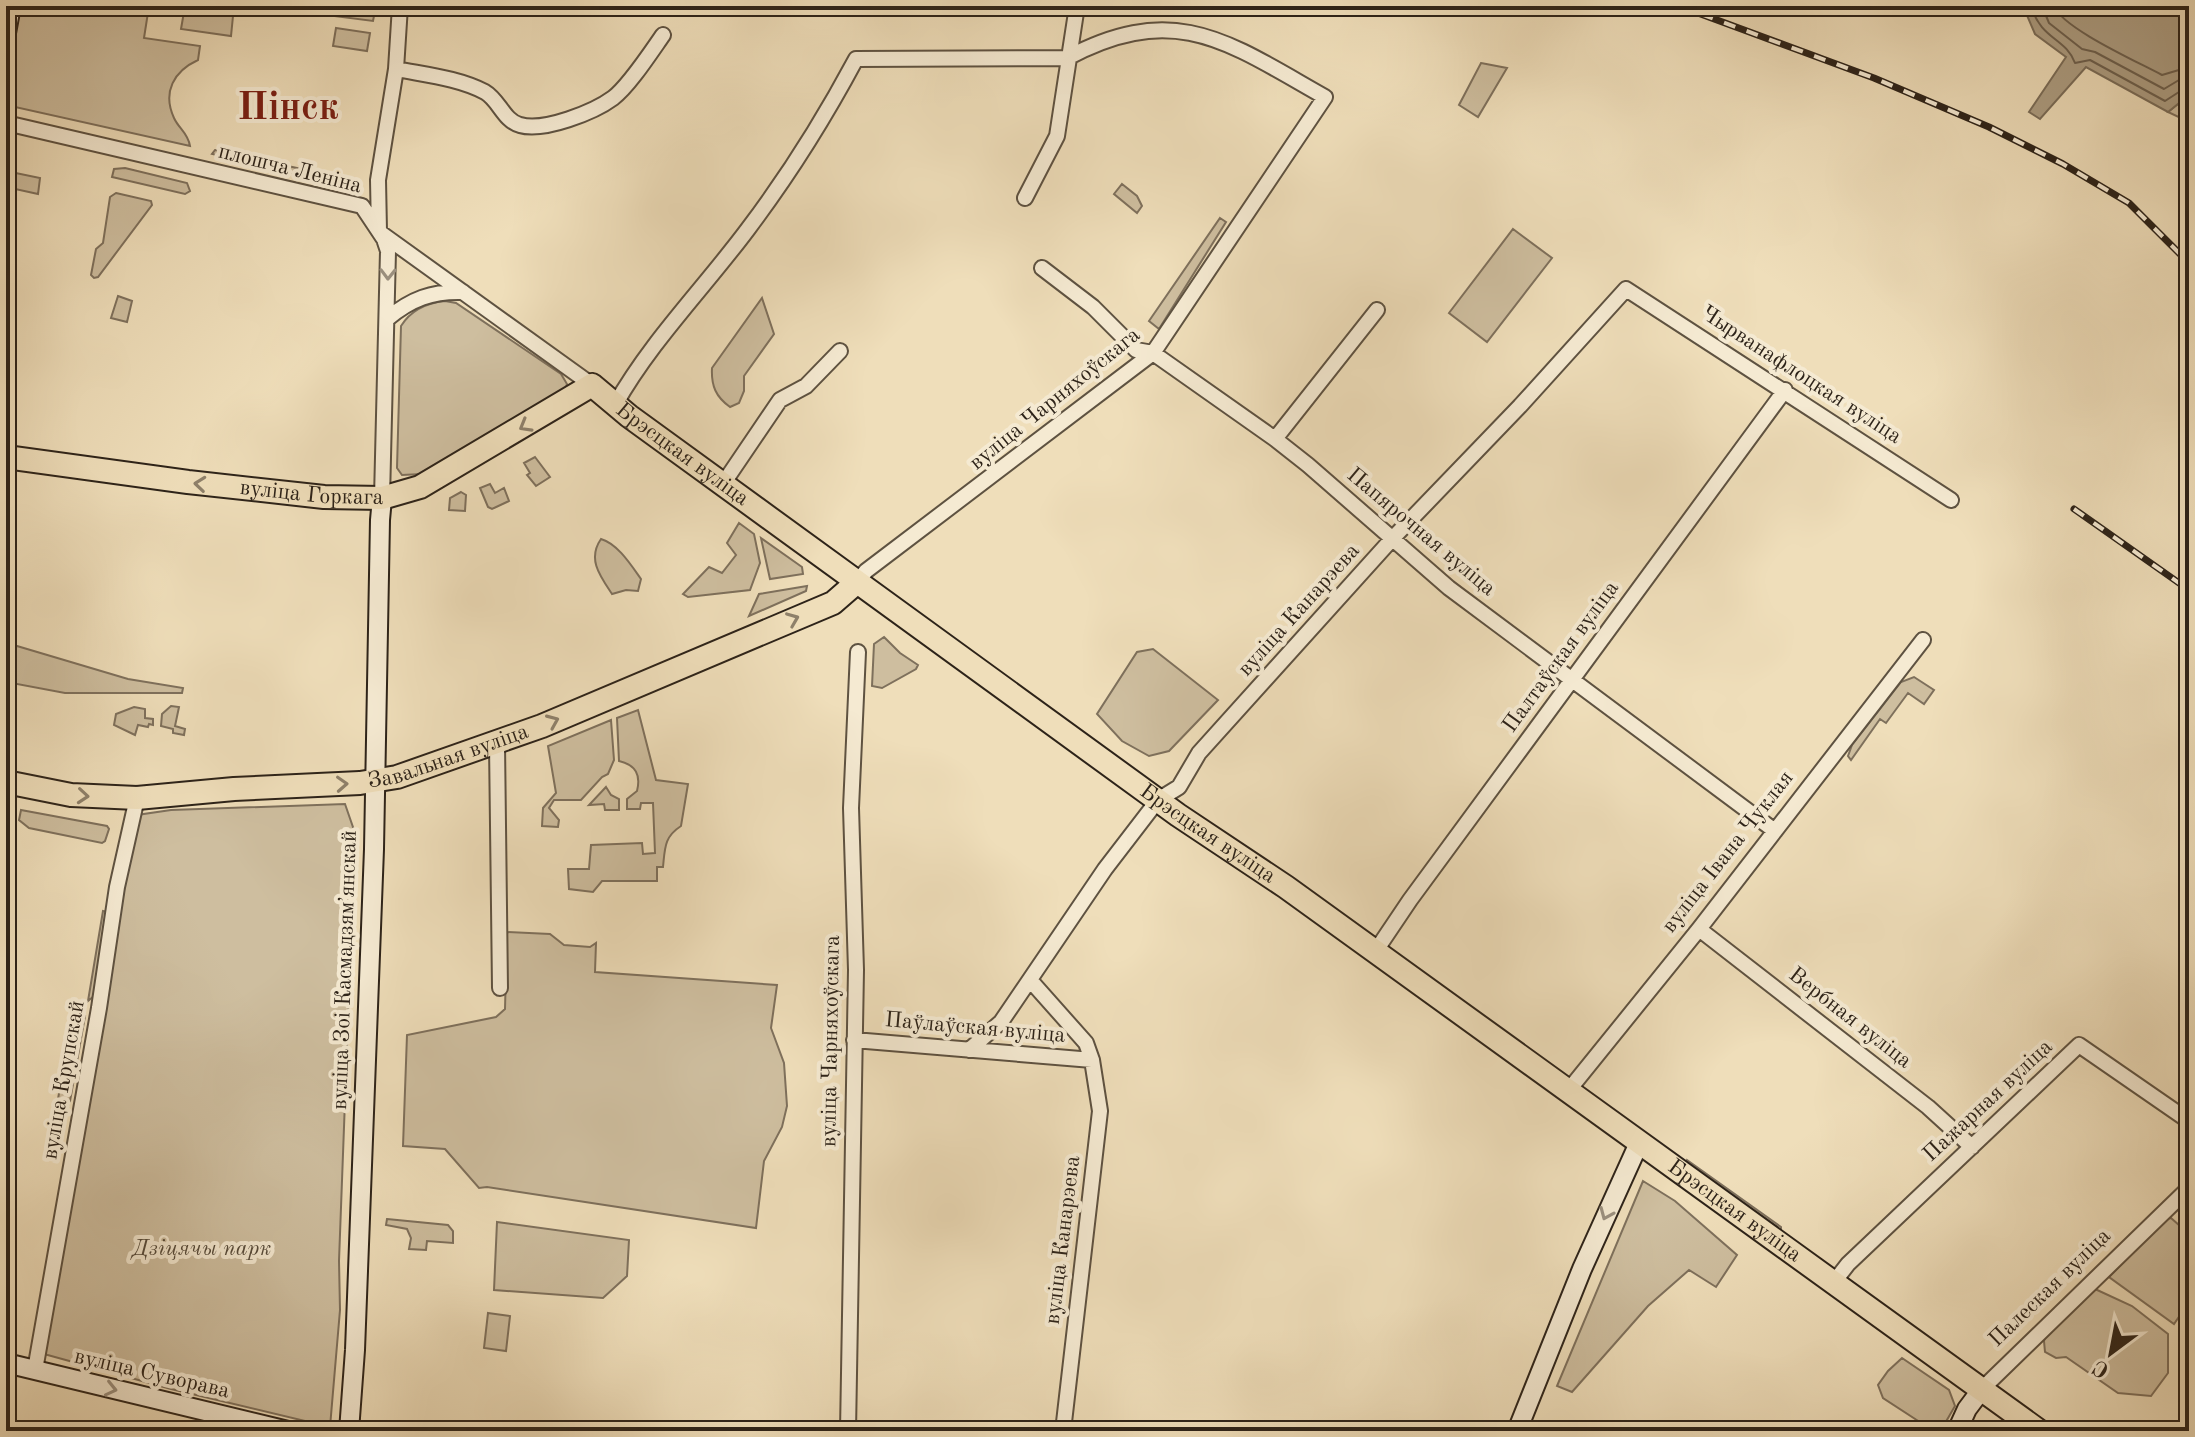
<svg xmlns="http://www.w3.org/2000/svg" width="2195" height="1437" font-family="'Old Standard TT',serif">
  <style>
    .green { fill: #cebe9f; stroke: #7e705c; stroke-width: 2 }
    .water { fill: #ad9e83; stroke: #7a6d59; stroke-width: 2 }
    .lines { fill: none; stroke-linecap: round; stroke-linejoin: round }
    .shore { stroke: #6d604e; stroke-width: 2 }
    .street-casing { stroke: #5e5241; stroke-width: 18 }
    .secondary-casing { stroke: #2d2319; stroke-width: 22 }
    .primary-casing { stroke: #2d2319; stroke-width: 26 }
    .street { stroke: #f5ead2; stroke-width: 14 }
    .secondary { stroke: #f5ead2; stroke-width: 18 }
    .primary { stroke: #efdeba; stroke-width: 22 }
    .rail-casing { stroke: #2d2319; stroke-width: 7 }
    .rail { stroke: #f5ead2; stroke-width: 4; stroke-dasharray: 12; stroke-linecap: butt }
    .oneway { stroke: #9b907f }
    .oneway2 { stroke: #8e806a }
    .labels { text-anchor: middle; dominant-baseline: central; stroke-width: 8; stroke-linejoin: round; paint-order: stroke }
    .street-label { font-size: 22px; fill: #2d2319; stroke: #f5ead2 }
    .park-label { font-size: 22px; font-style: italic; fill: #554a3a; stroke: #f5ead2 }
    .town-label { font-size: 38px; font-weight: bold; fill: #7a1f14; stroke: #f5ead2 }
  </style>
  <rect width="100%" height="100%" fill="#efdeba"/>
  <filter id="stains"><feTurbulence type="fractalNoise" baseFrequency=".0025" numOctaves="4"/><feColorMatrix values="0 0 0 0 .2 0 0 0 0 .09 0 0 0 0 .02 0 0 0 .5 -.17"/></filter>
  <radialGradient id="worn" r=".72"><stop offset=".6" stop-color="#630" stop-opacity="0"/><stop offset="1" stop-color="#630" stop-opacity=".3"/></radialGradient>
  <path class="green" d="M 19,6 L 149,6 L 144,38 L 200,46 L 198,60 C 174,71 162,92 174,118 C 179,129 188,133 190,146 L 6,105 L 6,65 Z
    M 185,6 L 234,6 L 231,36 L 181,29 Z
    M 256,6 L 376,6 L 373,21 Z
    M 336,28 L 370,33 L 367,51 L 333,46 Z
    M 1481,63 L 1507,68 L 1478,117 L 1459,105 Z
    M 2189,95 L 2189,122 L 2168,112 Z
    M 215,150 L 342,178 L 345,182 L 343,185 L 212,154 Z
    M 125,168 L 187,183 L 190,191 L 185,194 L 112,177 L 114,169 Z
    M 6,171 L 40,178 L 38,194 L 6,187 Z
    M 1122,184 L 1137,196 L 1142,206 L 1137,213 L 1114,194 Z
    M 116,193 L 151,201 L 152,205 L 98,277 L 94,278 L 91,275 L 96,249 L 103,243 L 110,197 Z
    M 1220,218 L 1226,222 L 1159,329 L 1149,321 Z
    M 1513,229 L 1552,258 L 1487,342 L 1449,313 Z
    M 118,296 L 132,301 L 127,322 L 111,318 Z
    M 762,298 L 774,334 L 744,376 L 744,391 L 739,403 L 730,407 C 716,397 711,386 712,368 Z
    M 445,301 L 456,303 L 561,374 L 567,384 L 565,390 L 422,474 L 402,475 L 397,468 L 401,326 C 411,310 426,303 445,301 Z
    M 535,457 L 550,477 L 536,486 L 527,475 L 530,473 L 524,463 Z
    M 490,484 L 495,493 L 504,488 L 509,501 L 492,509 L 488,507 L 480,488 Z
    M 461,492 L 466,495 L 465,511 L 449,510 L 450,498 Z
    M 739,523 L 754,534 L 760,563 L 750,590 L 688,597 L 683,594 L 709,567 L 722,573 L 736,555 L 727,543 Z
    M 761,538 L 802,567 L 803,574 L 770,579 Z
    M 601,539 C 618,544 631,565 641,579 L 638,591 L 626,590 L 612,594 C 600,576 587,559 601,539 Z
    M 807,586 L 806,591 L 749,616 L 759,594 Z
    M 884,637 L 900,653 L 918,665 L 916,669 L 882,688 L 872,686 L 874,644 Z
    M 17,646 L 128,679 L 183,688 L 182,693 L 65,693 L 12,683 L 6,688 L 6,660 Z
    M 1153,649 L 1218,700 L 1169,751 L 1149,756 L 1122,741 L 1097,714 L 1137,652 Z
    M 1914,677 L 1934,690 L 1924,704 L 1908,693 L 1886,723 L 1880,719 L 1851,760 L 1848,756 L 1852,745 L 1901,682 Z
    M 171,706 L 179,707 L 175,726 L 185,729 L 184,735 L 173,733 L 173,729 L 161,726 L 162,714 Z
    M 134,707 L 145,709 L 145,718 L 153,719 L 153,725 L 149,724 L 148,727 L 138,725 L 135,735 L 114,725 L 116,714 Z
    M 638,710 L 656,780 L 688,784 L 681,826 C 664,837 665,848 663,867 L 657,867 L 657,881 L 602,881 L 593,892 L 569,889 L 568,869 L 589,869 L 591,845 L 642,843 L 643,854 L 655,853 L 653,803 L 641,803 L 640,809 L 627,809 L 627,799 L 637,791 C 641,775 636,765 619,761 L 617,718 Z
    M 611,720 L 614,760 L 608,774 L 602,777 L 581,800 L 554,800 L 549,808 L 559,820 L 558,827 L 542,826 L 543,808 L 556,793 L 548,746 Z
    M 606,787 L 611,795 L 619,799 L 619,810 L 605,810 L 604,804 L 589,805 Z
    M 345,804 L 355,833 L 339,1261 L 340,1310 L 330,1427 L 171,1389 L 44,1354 L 137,815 L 171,810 Z
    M 21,810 L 107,826 L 109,829 L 105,841 L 102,843 L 29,828 L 19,820 Z
    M 103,911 L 109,912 L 94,996 L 88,1001 Z
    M 507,932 L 550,934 L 564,945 L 590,947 L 596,943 L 595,972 L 777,985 L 771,1028 L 784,1063 L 787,1106 L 782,1127 L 764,1161 L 756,1228 L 487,1187 L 479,1188 L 445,1149 L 403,1146 L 407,1035 L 496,1017 L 505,1009 Z
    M 73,1013 L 85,1016 L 70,1101 L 58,1099 Z
    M 1687,1160 L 1781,1227 L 1781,1230 L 1686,1163 Z
    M 1643,1181 L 1675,1201 L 1737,1255 L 1716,1287 L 1689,1270 L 1648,1306 L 1572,1392 L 1557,1386 Z
    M 2171,1218 L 2189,1234 L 2189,1302 L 2174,1324 L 2109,1277 L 2166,1219 Z
    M 387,1219 L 448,1225 L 453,1231 L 453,1243 L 427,1241 L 426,1250 L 409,1249 L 411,1238 L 407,1229 L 386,1225 Z
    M 497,1222 L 629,1240 L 627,1276 L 603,1298 L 494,1290 Z
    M 2095,1289 L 2132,1306 L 2168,1334 L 2168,1373 L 2151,1396 L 2118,1393 L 2066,1357 L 2056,1358 L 2045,1352 L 2044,1341 L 2046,1333 Z
    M 488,1313 L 510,1316 L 506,1351 L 484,1348 Z
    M 1902,1358 L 1949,1390 L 1955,1406 L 1944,1425 L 1929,1428 L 1883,1398 L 1878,1385 L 1888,1371 Z"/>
  <path class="water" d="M 2023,6 L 2189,6 L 2189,95 L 2168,112 L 2086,67 L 2040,119 L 2029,112 L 2066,57 L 2035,34 Z"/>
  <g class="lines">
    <path class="shore" d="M 2031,6 C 2041,40 2066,38 2075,63 L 2090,60 L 2165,101 L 2182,90 L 2189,89
      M 2042,6 L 2049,23 L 2082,49 L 2095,52 L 2164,89 L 2179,80 L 2189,79
      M 2054,6 C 2062,28 2138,62 2162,75 L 2189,67"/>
    <g class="street-casing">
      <path id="street" d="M 396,69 C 426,75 458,78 485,92 C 499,100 504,121 520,125 C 544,132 594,112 613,98 C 629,86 651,52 663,35
        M 6,123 L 362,206 L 384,239 L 388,251 L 382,498
        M 1025,198 L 1057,136 L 1077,6
        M 379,231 L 378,180 L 396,69 L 400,6
        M 382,234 L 592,385
        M 1042,268 L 1093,307 L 1136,350 L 1153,353 L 1275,439 L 1308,465 L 1449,588 L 1775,831
        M 387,319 C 411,299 432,291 463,292
        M 615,405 C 651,341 704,288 748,229 C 788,176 825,117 856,59 L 1067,58 C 1176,0 1229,43 1325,97 L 1153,353 L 866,571 L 856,583
        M 1275,439 L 1377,310
        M 723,484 L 780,400 L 806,386 L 840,351
        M 497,744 L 500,988
        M 1699,929 L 1928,1107 L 1972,1147
        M 1375,952 L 1410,900 L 1785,390
        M 1030,980 L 1086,1043 L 1092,1060 L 1100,1111 L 1063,1431
        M 854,1040 L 1092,1060
        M 969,1050 L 1001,1022 L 1105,869 L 1158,800 L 1179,787 L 1199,753 L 1392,539 L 1520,406 L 1626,289 L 1951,500
        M 1568,1091 L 1699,929 L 1923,640
        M 1834,1282 L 1848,1264 L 2079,1045 L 2189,1121
        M 35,1370 L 99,1008 L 117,887 L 137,798
        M 1982,1389 L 2189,1188
        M 848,1431 L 856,970 L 851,808 L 858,652"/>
    </g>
    <g class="secondary-casing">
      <path id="secondary" d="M 6,33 L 11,6
        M 6,1363 L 288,1431
        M 349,1431 L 355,1350 L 374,849 L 380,520 L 382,498
        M 1517,1431 L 1582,1269 L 1639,1143
        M 1957,1431 L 1967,1409 L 1982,1389"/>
    </g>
    <g class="primary-casing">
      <g id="primary">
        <path id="s1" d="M 6,457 L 188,482 L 324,497 L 382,498 L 420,487 L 592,385 L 629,416 L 1178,815 L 1286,887 L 2039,1431"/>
        <path id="s2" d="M 6,782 L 71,795 L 137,798 L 234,789 L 360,783 L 397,777 L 542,726 L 833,603 L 856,583"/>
      </g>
    </g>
    <use href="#street" class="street"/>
    <use href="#secondary" class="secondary"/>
    <use href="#primary" class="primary"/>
    <g class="rail-casing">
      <path id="rail" d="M 1679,6 L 1874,78 L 1989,127 L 2063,164 L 2129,203 L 2189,263
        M 2074,509 L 2189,590"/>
    </g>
    <use href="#rail" class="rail"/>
  </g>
  <defs><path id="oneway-chevron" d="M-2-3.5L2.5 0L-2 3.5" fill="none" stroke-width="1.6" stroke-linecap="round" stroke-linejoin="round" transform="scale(2)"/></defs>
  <g class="oneway">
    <use href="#oneway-chevron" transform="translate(388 274) rotate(91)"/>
    <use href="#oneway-chevron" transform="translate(1606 1214) rotate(113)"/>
    <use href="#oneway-chevron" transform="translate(111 1389) rotate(13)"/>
  </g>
  <g class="oneway2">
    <use href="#oneway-chevron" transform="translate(525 426) rotate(150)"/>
    <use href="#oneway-chevron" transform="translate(200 484) rotate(-174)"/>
    <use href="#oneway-chevron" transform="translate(793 619) rotate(-22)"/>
    <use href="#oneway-chevron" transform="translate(553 721) rotate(-23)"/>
    <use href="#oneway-chevron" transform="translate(342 784) rotate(-3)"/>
    <use href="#oneway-chevron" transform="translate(83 796) rotate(5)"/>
  </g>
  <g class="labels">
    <g class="street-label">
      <text transform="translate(290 169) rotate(14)">плошча Леніна</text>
      <text transform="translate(1801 375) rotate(33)">Чырванафлоцкая вуліца</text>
      <text transform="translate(1055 399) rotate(-39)">вуліца Чарняхоўскага</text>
      <text stroke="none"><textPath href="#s1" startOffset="732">Брэсцкая вуліца</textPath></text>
      <text stroke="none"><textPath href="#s1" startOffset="308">вуліца Горкага</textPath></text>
      <text transform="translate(1421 532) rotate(40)">Папярочная вуліца</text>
      <text transform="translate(1299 610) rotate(-48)">вуліца Канарэева</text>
      <text transform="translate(1561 657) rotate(-54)">Палтаўская вуліца</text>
      <text stroke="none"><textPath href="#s2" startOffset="448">Завальная вуліца</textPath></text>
      <text stroke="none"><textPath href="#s1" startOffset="1380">Брэсцкая вуліца</textPath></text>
      <text transform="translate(1728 852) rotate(-52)">вуліца Івана Чуклая</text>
      <text transform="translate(345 970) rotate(-88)">вуліца Зоі Касмадзямʼянскай</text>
      <text transform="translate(1850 1018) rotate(38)">Вербная вуліца</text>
      <text transform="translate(975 1028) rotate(5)">Паўлаўская вуліца</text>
      <text transform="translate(831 1041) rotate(-89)">вуліца Чарняхоўскага</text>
      <text transform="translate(64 1080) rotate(-80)">вуліца Крупскай</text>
      <text transform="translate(1988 1101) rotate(-43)">Пажарная вуліца</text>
      <text stroke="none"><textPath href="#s1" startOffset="2028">Брэсцкая вуліца</textPath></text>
      <text transform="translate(1063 1240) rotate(-83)">вуліца Канарэева</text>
      <text transform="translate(2050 1288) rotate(-44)">Палеская вуліца</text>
      <text transform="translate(152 1374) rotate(13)">вуліца Суворава</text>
    </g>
    <g class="park-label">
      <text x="202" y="1249">Дзіцячы парк</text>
    </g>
    <g class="town-label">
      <text x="288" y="109">Пінск</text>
    </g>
  </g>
  <rect width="2195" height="1437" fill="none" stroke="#efdeba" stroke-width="32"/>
  <rect x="8" y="8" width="2179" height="1421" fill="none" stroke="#2d2319" stroke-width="4"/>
  <rect x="16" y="16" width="2163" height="1405" fill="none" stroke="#2d2319" stroke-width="2"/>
  <g transform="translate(2111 1353) rotate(212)" stroke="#f5ead2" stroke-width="6" paint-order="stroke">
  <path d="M0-6L14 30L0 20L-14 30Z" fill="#2d2319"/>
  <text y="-12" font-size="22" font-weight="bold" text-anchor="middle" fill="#2d2319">С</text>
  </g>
  <rect width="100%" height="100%" filter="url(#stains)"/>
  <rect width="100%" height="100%" fill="url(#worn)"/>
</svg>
